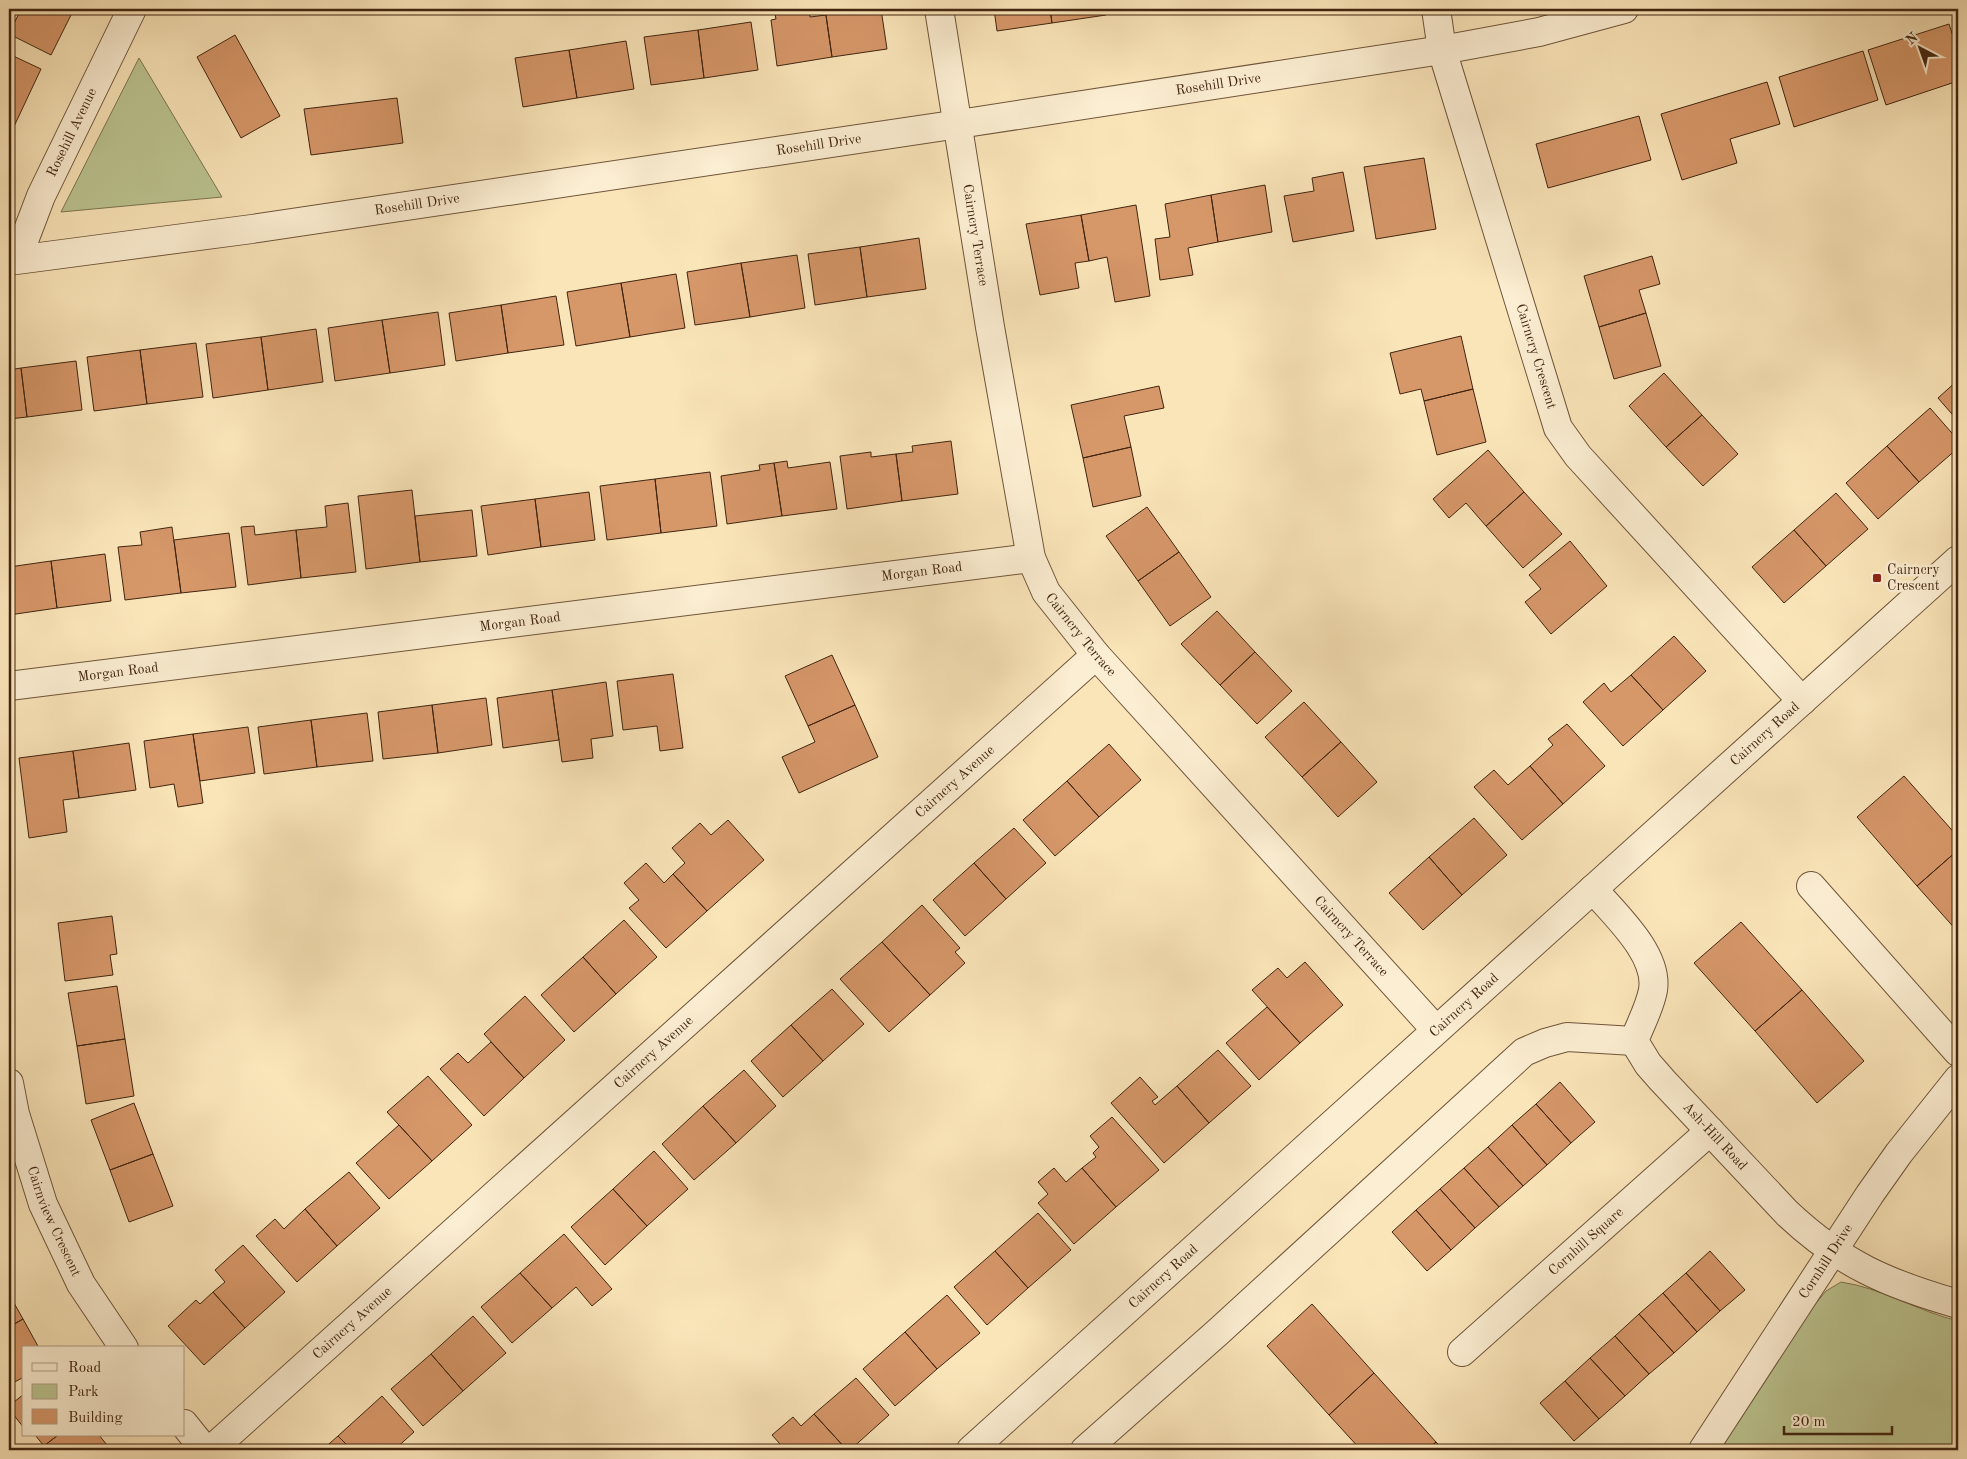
<svg xmlns="http://www.w3.org/2000/svg" width="1967" height="1459" font-family="'Old Standard TT',serif">
  <style>
    .green { fill: #bcc591; stroke: #7e7550 }
    .building { fill: #d69769; stroke: #412510 }
    .lines { fill: none; stroke-linecap: round; stroke-linejoin: round }
    .minor-casing { stroke: #6f553a; stroke-width: 30 }
    .minor { stroke: #fceed2; stroke-width: 28 }
    .poi-dot { fill: #8f2418; stroke: #fceed2; stroke-width: 2 }
    .labels { text-anchor: middle; dominant-baseline: central; stroke-width: 5; stroke-linejoin: round; paint-order: stroke }
    .street-label { font-size: 14px; fill: #412510; stroke: #fceed2 }
    .poi-label { font-size: 14px; fill: #412510; stroke: #fceed2; text-anchor: start }
  </style>
  <rect width="100%" height="100%" fill="#fae5b9"/>
  <filter id="stains"><feTurbulence type="fractalNoise" baseFrequency=".004" numOctaves="4"/><feColorMatrix values="0 0 0 0 .2 0 0 0 0 .09 0 0 0 0 .02 0 0 0 .5 -.17"/></filter>
  <radialGradient id="worn" r=".72"><stop offset=".6" stop-color="#630" stop-opacity="0"/><stop offset="1" stop-color="#630" stop-opacity=".3"/></radialGradient>
  <path class="green" d="M 139,58 L 222,197 L 61,212 Z
    M 1841,1282 C 1882,1288 1917,1311 1958,1321 L 1958,1450 L 1719,1450 L 1812,1308 L 1826,1291 Z"/>
  <path class="building" d="M 21,9 L 74,9 L 51,55 L 9,34 Z
    M 774,9 L 809,9 L 810,17 L 826,15 L 832,57 L 777,66 L 771,20 L 776,19 Z
    M 825,9 L 881,9 L 887,49 L 832,57 Z
    M 994,9 L 1050,9 L 1052,23 L 997,31 Z
    M 1050,9 L 1105,9 L 1106,15 L 1052,23 Z
    M 751,22 L 758,70 L 704,78 L 698,30 Z
    M 1949,24 L 1958,52 L 1958,81 L 1886,105 L 1868,50 Z
    M 698,30 L 704,78 L 651,85 L 644,37 Z
    M 235,35 L 280,116 L 241,138 L 197,57 Z
    M 626,41 L 634,89 L 577,98 L 569,50 Z
    M 569,50 L 577,98 L 523,107 L 515,58 Z
    M 1863,51 L 1878,100 L 1794,127 L 1779,77 Z
    M 9,54 L 41,69 L 9,137 Z
    M 1767,82 L 1780,124 L 1730,139 L 1737,163 L 1682,180 L 1661,114 Z
    M 397,98 L 403,143 L 311,155 L 304,109 Z
    M 1639,116 L 1651,160 L 1548,188 L 1536,144 Z
    M 1424,158 L 1436,229 L 1376,239 L 1364,167 Z
    M 1343,172 L 1354,231 L 1293,242 L 1284,196 L 1314,191 L 1312,178 Z
    M 1265,185 L 1272,232 L 1218,242 L 1211,195 Z
    M 1211,195 L 1218,242 L 1188,248 L 1193,275 L 1160,280 L 1155,239 L 1170,237 L 1165,204 Z
    M 1136,205 L 1150,296 L 1115,302 L 1107,257 L 1089,261 L 1081,215 Z
    M 1081,215 L 1089,261 L 1075,263 L 1079,288 L 1040,295 L 1026,224 Z
    M 919,238 L 926,289 L 867,297 L 860,247 Z
    M 860,247 L 867,297 L 815,305 L 808,254 Z
    M 797,255 L 805,308 L 750,317 L 741,263 Z
    M 1652,256 L 1660,284 L 1639,290 L 1646,313 L 1599,327 L 1584,276 Z
    M 741,263 L 750,317 L 695,325 L 687,272 Z
    M 676,274 L 685,328 L 630,337 L 621,283 Z
    M 621,283 L 630,337 L 576,346 L 567,292 Z
    M 556,296 L 564,345 L 508,353 L 501,305 Z
    M 501,305 L 508,353 L 456,361 L 449,313 Z
    M 438,312 L 445,365 L 390,373 L 382,320 Z
    M 1646,313 L 1661,366 L 1614,379 L 1599,327 Z
    M 382,320 L 390,373 L 335,381 L 328,328 Z
    M 316,329 L 323,382 L 268,390 L 261,337 Z
    M 1461,336 L 1473,389 L 1424,401 L 1421,389 L 1400,394 L 1390,353 Z
    M 261,337 L 268,390 L 213,398 L 206,344 Z
    M 196,343 L 203,397 L 147,404 L 140,350 Z
    M 140,350 L 147,404 L 94,411 L 87,357 Z
    M 76,361 L 82,410 L 27,417 L 21,368 Z
    M 21,368 L 27,417 L 9,419 L 9,370 Z
    M 1664,373 L 1702,415 L 1666,447 L 1629,406 Z
    M 1958,380 L 1958,421 L 1938,398 Z
    M 1159,386 L 1164,408 L 1124,416 L 1131,447 L 1083,458 L 1071,405 Z
    M 1473,389 L 1486,442 L 1437,455 L 1424,401 Z
    M 1930,408 L 1958,440 L 1958,448 L 1919,482 L 1887,446 Z
    M 1702,415 L 1738,454 L 1703,486 L 1666,447 Z
    M 951,441 L 958,494 L 902,501 L 896,454 L 913,452 L 912,446 Z
    M 1887,446 L 1919,482 L 1878,519 L 1846,483 Z
    M 1131,447 L 1141,496 L 1093,507 L 1083,458 Z
    M 1488,450 L 1524,492 L 1486,526 L 1466,503 L 1449,518 L 1433,499 Z
    M 871,452 L 871,457 L 896,454 L 902,501 L 847,509 L 840,456 Z
    M 787,461 L 788,468 L 830,462 L 837,509 L 782,516 L 774,463 Z
    M 774,463 L 782,516 L 727,524 L 721,476 L 760,470 L 759,465 Z
    M 710,472 L 717,526 L 661,533 L 655,479 Z
    M 655,479 L 661,533 L 607,540 L 600,486 Z
    M 412,490 L 420,562 L 366,569 L 358,496 Z
    M 589,492 L 595,540 L 541,547 L 535,499 Z
    M 1524,492 L 1562,534 L 1523,568 L 1486,526 Z
    M 1836,493 L 1868,529 L 1826,566 L 1794,530 Z
    M 535,499 L 541,547 L 488,555 L 481,506 Z
    M 348,503 L 356,572 L 301,578 L 296,530 L 327,527 L 325,506 Z
    M 1147,507 L 1179,552 L 1138,581 L 1106,536 Z
    M 472,510 L 477,556 L 420,562 L 415,516 Z
    M 254,526 L 255,535 L 296,530 L 301,578 L 248,585 L 241,527 Z
    M 172,527 L 181,593 L 125,600 L 118,547 L 142,545 L 140,532 Z
    M 1794,530 L 1826,566 L 1784,603 L 1752,567 Z
    M 229,533 L 236,587 L 181,593 L 174,540 Z
    M 1570,541 L 1607,586 L 1551,634 L 1525,602 L 1541,589 L 1529,575 Z
    M 1179,552 L 1211,597 L 1170,626 L 1138,581 Z
    M 105,554 L 111,601 L 57,608 L 51,561 Z
    M 51,561 L 57,608 L 9,615 L 9,567 Z
    M 1217,611 L 1255,652 L 1220,685 L 1181,644 Z
    M 1674,636 L 1706,671 L 1663,710 L 1631,675 Z
    M 1255,652 L 1292,691 L 1257,724 L 1220,685 Z
    M 832,655 L 855,705 L 808,726 L 785,676 Z
    M 673,674 L 683,748 L 660,751 L 657,726 L 623,730 L 617,681 Z
    M 1631,675 L 1663,710 L 1623,746 L 1583,702 L 1604,683 L 1611,692 Z
    M 606,682 L 613,736 L 591,739 L 593,758 L 562,762 L 552,690 Z
    M 552,690 L 559,740 L 503,748 L 497,698 Z
    M 486,698 L 492,745 L 438,753 L 432,705 Z
    M 1304,702 L 1341,742 L 1302,777 L 1265,737 Z
    M 432,705 L 438,753 L 383,759 L 378,712 Z
    M 855,705 L 878,757 L 799,793 L 782,757 L 815,742 L 808,726 Z
    M 367,713 L 373,761 L 317,767 L 311,720 Z
    M 311,720 L 317,767 L 264,774 L 258,727 Z
    M 1567,724 L 1605,766 L 1563,804 L 1530,766 L 1553,745 L 1548,739 Z
    M 248,727 L 255,773 L 200,781 L 193,734 Z
    M 193,734 L 203,803 L 178,807 L 174,784 L 150,788 L 144,741 Z
    M 1341,742 L 1377,782 L 1338,817 L 1302,777 Z
    M 129,743 L 136,790 L 79,798 L 73,751 Z
    M 1109,744 L 1141,780 L 1099,817 L 1067,781 Z
    M 73,751 L 79,798 L 63,800 L 67,832 L 29,838 L 19,758 Z
    M 1530,766 L 1563,804 L 1522,840 L 1474,787 L 1494,770 L 1508,785 Z
    M 1904,776 L 1958,837 L 1958,850 L 1917,886 L 1857,817 Z
    M 1067,781 L 1099,817 L 1055,856 L 1023,820 Z
    M 1474,818 L 1507,855 L 1462,895 L 1429,857 Z
    M 728,820 L 764,860 L 707,911 L 673,874 L 685,863 L 672,848 L 700,823 L 711,835 Z
    M 1014,828 L 1046,863 L 1006,899 L 974,863 Z
    M 1958,850 L 1958,932 L 1917,886 Z
    M 1429,857 L 1462,895 L 1423,930 L 1389,893 Z
    M 646,863 L 664,883 L 673,874 L 707,911 L 666,948 L 629,908 L 639,900 L 624,883 Z
    M 974,863 L 1006,899 L 965,936 L 933,900 Z
    M 922,905 L 960,948 L 955,952 L 965,963 L 930,995 L 882,942 Z
    M 112,916 L 117,954 L 110,955 L 113,975 L 65,981 L 58,923 Z
    M 624,920 L 657,957 L 616,994 L 583,957 Z
    M 1741,922 L 1802,990 L 1755,1031 L 1694,963 Z
    M 882,942 L 930,995 L 889,1032 L 840,979 Z
    M 583,957 L 616,994 L 574,1032 L 541,995 Z
    M 1305,962 L 1343,1005 L 1300,1043 L 1252,990 L 1278,968 L 1287,978 Z
    M 117,986 L 125,1039 L 77,1046 L 68,993 Z
    M 832,989 L 864,1024 L 823,1061 L 791,1025 Z
    M 1802,990 L 1864,1061 L 1817,1103 L 1755,1031 Z
    M 525,996 L 565,1040 L 524,1078 L 484,1034 Z
    M 1267,1007 L 1300,1043 L 1259,1080 L 1226,1043 Z
    M 791,1025 L 823,1061 L 783,1097 L 751,1061 Z
    M 125,1039 L 134,1096 L 86,1104 L 77,1046 Z
    M 491,1042 L 524,1078 L 484,1116 L 440,1069 L 458,1053 L 468,1063 Z
    M 1218,1050 L 1251,1086 L 1209,1123 L 1177,1086 Z
    M 744,1070 L 776,1106 L 736,1143 L 703,1106 Z
    M 428,1076 L 472,1125 L 432,1161 L 387,1112 Z
    M 1140,1077 L 1158,1097 L 1152,1101 L 1155,1105 L 1177,1086 L 1209,1123 L 1164,1163 L 1111,1103 Z
    M 1560,1082 L 1595,1122 L 1571,1143 L 1536,1104 Z
    M 134,1103 L 153,1154 L 110,1170 L 91,1120 Z
    M 1536,1104 L 1571,1143 L 1547,1165 L 1512,1125 Z
    M 703,1106 L 736,1143 L 694,1180 L 662,1144 Z
    M 1112,1117 L 1159,1170 L 1116,1207 L 1082,1168 L 1096,1157 L 1093,1153 L 1099,1147 L 1090,1136 Z
    M 399,1125 L 432,1161 L 389,1199 L 356,1163 Z
    M 1512,1125 L 1547,1165 L 1523,1186 L 1488,1147 Z
    M 1488,1147 L 1523,1186 L 1499,1207 L 1464,1168 Z
    M 654,1151 L 688,1189 L 647,1226 L 613,1189 Z
    M 153,1154 L 173,1206 L 129,1222 L 110,1170 Z
    M 1054,1168 L 1066,1182 L 1082,1168 L 1116,1207 L 1074,1244 L 1038,1203 L 1048,1194 L 1038,1182 Z
    M 1464,1168 L 1499,1207 L 1475,1228 L 1440,1189 Z
    M 349,1172 L 380,1208 L 337,1246 L 305,1209 Z
    M 613,1189 L 647,1226 L 605,1265 L 571,1227 Z
    M 1440,1189 L 1475,1228 L 1451,1250 L 1416,1210 Z
    M 305,1209 L 337,1246 L 297,1282 L 256,1236 L 275,1219 L 284,1229 Z
    M 1416,1210 L 1451,1250 L 1427,1271 L 1392,1232 Z
    M 1038,1213 L 1071,1250 L 1028,1288 L 995,1251 Z
    M 564,1234 L 612,1289 L 592,1306 L 576,1287 L 552,1308 L 520,1273 Z
    M 243,1245 L 285,1292 L 245,1328 L 213,1292 L 225,1282 L 215,1270 Z
    M 995,1251 L 1028,1288 L 987,1325 L 954,1287 Z
    M 1710,1251 L 1745,1290 L 1720,1311 L 1686,1273 Z
    M 520,1273 L 552,1308 L 512,1343 L 481,1307 Z
    M 1686,1273 L 1720,1311 L 1697,1332 L 1663,1293 Z
    M 213,1292 L 245,1328 L 204,1365 L 168,1326 L 196,1300 L 200,1304 Z
    M 1663,1293 L 1697,1332 L 1674,1353 L 1639,1314 Z
    M 9,1294 L 23,1319 L 9,1327 Z
    M 947,1295 L 980,1333 L 937,1369 L 905,1332 Z
    M 1312,1304 L 1374,1373 L 1329,1415 L 1267,1346 Z
    M 1639,1314 L 1674,1353 L 1649,1374 L 1615,1336 Z
    M 473,1316 L 506,1353 L 463,1391 L 431,1354 Z
    M 23,1319 L 39,1348 L 24,1348 L 24,1377 L 9,1385 L 9,1327 Z
    M 905,1332 L 937,1369 L 895,1406 L 863,1369 Z
    M 1615,1336 L 1649,1374 L 1625,1396 L 1590,1358 Z
    M 431,1354 L 463,1391 L 423,1426 L 391,1389 Z
    M 1590,1358 L 1625,1396 L 1599,1419 L 1565,1381 Z
    M 1374,1373 L 1436,1442 L 1427,1450 L 1361,1450 L 1329,1415 Z
    M 856,1378 L 889,1415 L 850,1450 L 847,1450 L 814,1414 Z
    M 1565,1381 L 1599,1419 L 1574,1441 L 1540,1403 Z
    M 24,1394 L 24,1428 L 9,1409 L 9,1406 Z
    M 382,1396 L 414,1432 L 394,1450 L 352,1450 L 338,1436 Z
    M 814,1414 L 847,1450 L 774,1450 L 780,1444 L 772,1435 L 793,1417 L 801,1426 Z
    M 35,1435 L 58,1435 L 44,1446 Z
    M 58,1435 L 99,1435 L 111,1450 L 47,1450 L 44,1446 Z
    M 338,1436 L 352,1450 L 322,1450 Z
    M 1436,1442 L 1444,1450 L 1427,1450 Z"/>
  <g class="lines">
    <g class="minor-casing">
      <g id="minor">
        <path id="s1" d="M 939,9 L 990,327 L 1031,558 L 1046,592 L 1096,655 L 1436,1030"/>
        <path id="s2" d="M 1436,9 L 1442,50 L 1558,428 L 1578,456 L 1802,701"/>
        <path id="s3" d="M 17,259 L 41,196 L 132,9"/>
        <path id="s4" d="M 9,261 L 252,229 L 959,124 L 1442,50 L 1539,32 L 1624,9"/>
        <path id="s5" d="M 9,686 L 1031,558"/>
        <path d="M 1811,886 L 1958,1052"/>
        <path id="s6" d="M 1593,889 C 1614,914 1659,954 1653,990 C 1650,1007 1640,1025 1634,1041 L 1648,1064 L 1662,1080 L 1787,1213 C 1841,1264 1888,1284 1958,1304"/>
        <path id="s7" d="M 9,1083 L 15,1114 L 43,1204 L 81,1284 L 124,1348"/>
        <path id="s8" d="M 1462,1352 L 1710,1131"/>
        <path d="M 184,1424 L 205,1450"/>
        <path id="s9" d="M 211,1450 L 1096,655"/>
        <path id="s10" d="M 971,1450 L 1958,560"/>
        <path d="M 1085,1450 L 1218,1332 L 1524,1052 L 1545,1043 L 1567,1037 L 1634,1041"/>
        <path id="s11" d="M 1703,1450 L 1870,1194 L 1899,1153 L 1958,1079"/>
      </g>
    </g>
    <use href="#minor" class="minor"/>
  </g>
  <rect class="poi-dot" x="1872" y="573" width="10" height="10" rx="2.5"/>
  <g class="labels">
    <g class="street-label">
      <text stroke="none"><textPath href="#s4" startOffset="1222">Rosehill Drive</textPath></text>
      <text stroke="none"><textPath href="#s3" startOffset="138">Rosehill Avenue</textPath></text>
      <text stroke="none"><textPath href="#s4" startOffset="818">Rosehill Drive</textPath></text>
      <text stroke="none"><textPath href="#s4" startOffset="412">Rosehill Drive</textPath></text>
      <text stroke="none"><textPath href="#s1" startOffset="229">Cairncry Terrace</textPath></text>
      <text stroke="none"><textPath href="#s2" startOffset="362">Cairncry Crescent</textPath></text>
      <text stroke="none"><textPath href="#s5" startOffset="920">Morgan Road</textPath></text>
      <text stroke="none"><textPath href="#s5" startOffset="515">Morgan Road</textPath></text>
      <text stroke="none"><textPath href="#s1" startOffset="649">Cairncry Terrace</textPath></text>
      <text stroke="none"><textPath href="#s5" startOffset="110">Morgan Road</textPath></text>
      <text stroke="none"><textPath href="#s10" startOffset="1069">Cairncry Road</textPath></text>
      <text stroke="none"><textPath href="#s9" startOffset="1000">Cairncry Avenue</textPath></text>
      <text stroke="none"><textPath href="#s1" startOffset="1054">Cairncry Terrace</textPath></text>
      <text stroke="none"><textPath href="#s10" startOffset="664">Cairncry Road</textPath></text>
      <text stroke="none"><textPath href="#s9" startOffset="595">Cairncry Avenue</textPath></text>
      <text stroke="none"><textPath href="#s6" startOffset="301">Ash-Hill Road</textPath></text>
      <text stroke="none"><textPath href="#s7" startOffset="146">Cairnview Crescent</textPath></text>
      <text stroke="none"><textPath href="#s8" startOffset="166">Cornhill Square</textPath></text>
      <text stroke="none"><textPath href="#s11" startOffset="225">Cornhill Drive</textPath></text>
      <text stroke="none"><textPath href="#s10" startOffset="259">Cairncry Road</textPath></text>
      <text stroke="none"><textPath href="#s9" startOffset="190">Cairncry Avenue</textPath></text>
    </g>
    <g class="poi-label">
      <text x="1887" y="570">Cairncry<tspan x="1887" dy="16">Crescent</tspan></text>
    </g>
  </g>
  <rect width="1967" height="1459" fill="none" stroke="#fae5b9" stroke-width="30"/>
  <rect x="10" y="10" width="1947" height="1439" fill="none" stroke="#412510" stroke-width="2.5"/>
  <rect x="15" y="15" width="1937" height="1429" fill="none" stroke="#412510"/>
  <rect x="22" y="1346" width="162" height="90" fill="#fceed2" stroke="#b19e84"/>
  <rect x="32" y="1363" width="25" height="8" fill="#fceed2" stroke="#b19e84"/>
  <text x="68" y="1372" font-size="15" fill="#412510">Road</text>
  <rect x="32" y="1384" width="25" height="15" fill="#bcc591" stroke="#b19e84"/>
  <text x="68" y="1396" font-size="15" fill="#412510">Park</text>
  <rect x="32" y="1409" width="25" height="15" fill="#d69769" stroke="#b19e84"/>
  <text x="68" y="1422" font-size="15" fill="#412510">Building</text>
  <g transform="translate(1920 48) rotate(319)" stroke="#fceed2" stroke-width="4" paint-order="stroke">
  <path d="M0-4L9 19L0 12L-9 19Z" fill="#412510"/>
  <text y="-8" font-size="14" font-weight="bold" text-anchor="middle" fill="#412510">N</text>
  </g>
  <path d="M1784 1426v8h108v-8" fill="none" stroke="#412510" stroke-width="2.5"/>
  <text x="1792" y="1426" font-size="15" fill="#412510" stroke="#fceed2" stroke-width="4" paint-order="stroke">20 m</text>
  <rect width="100%" height="100%" filter="url(#stains)"/>
  <rect width="100%" height="100%" fill="url(#worn)"/>
</svg>
